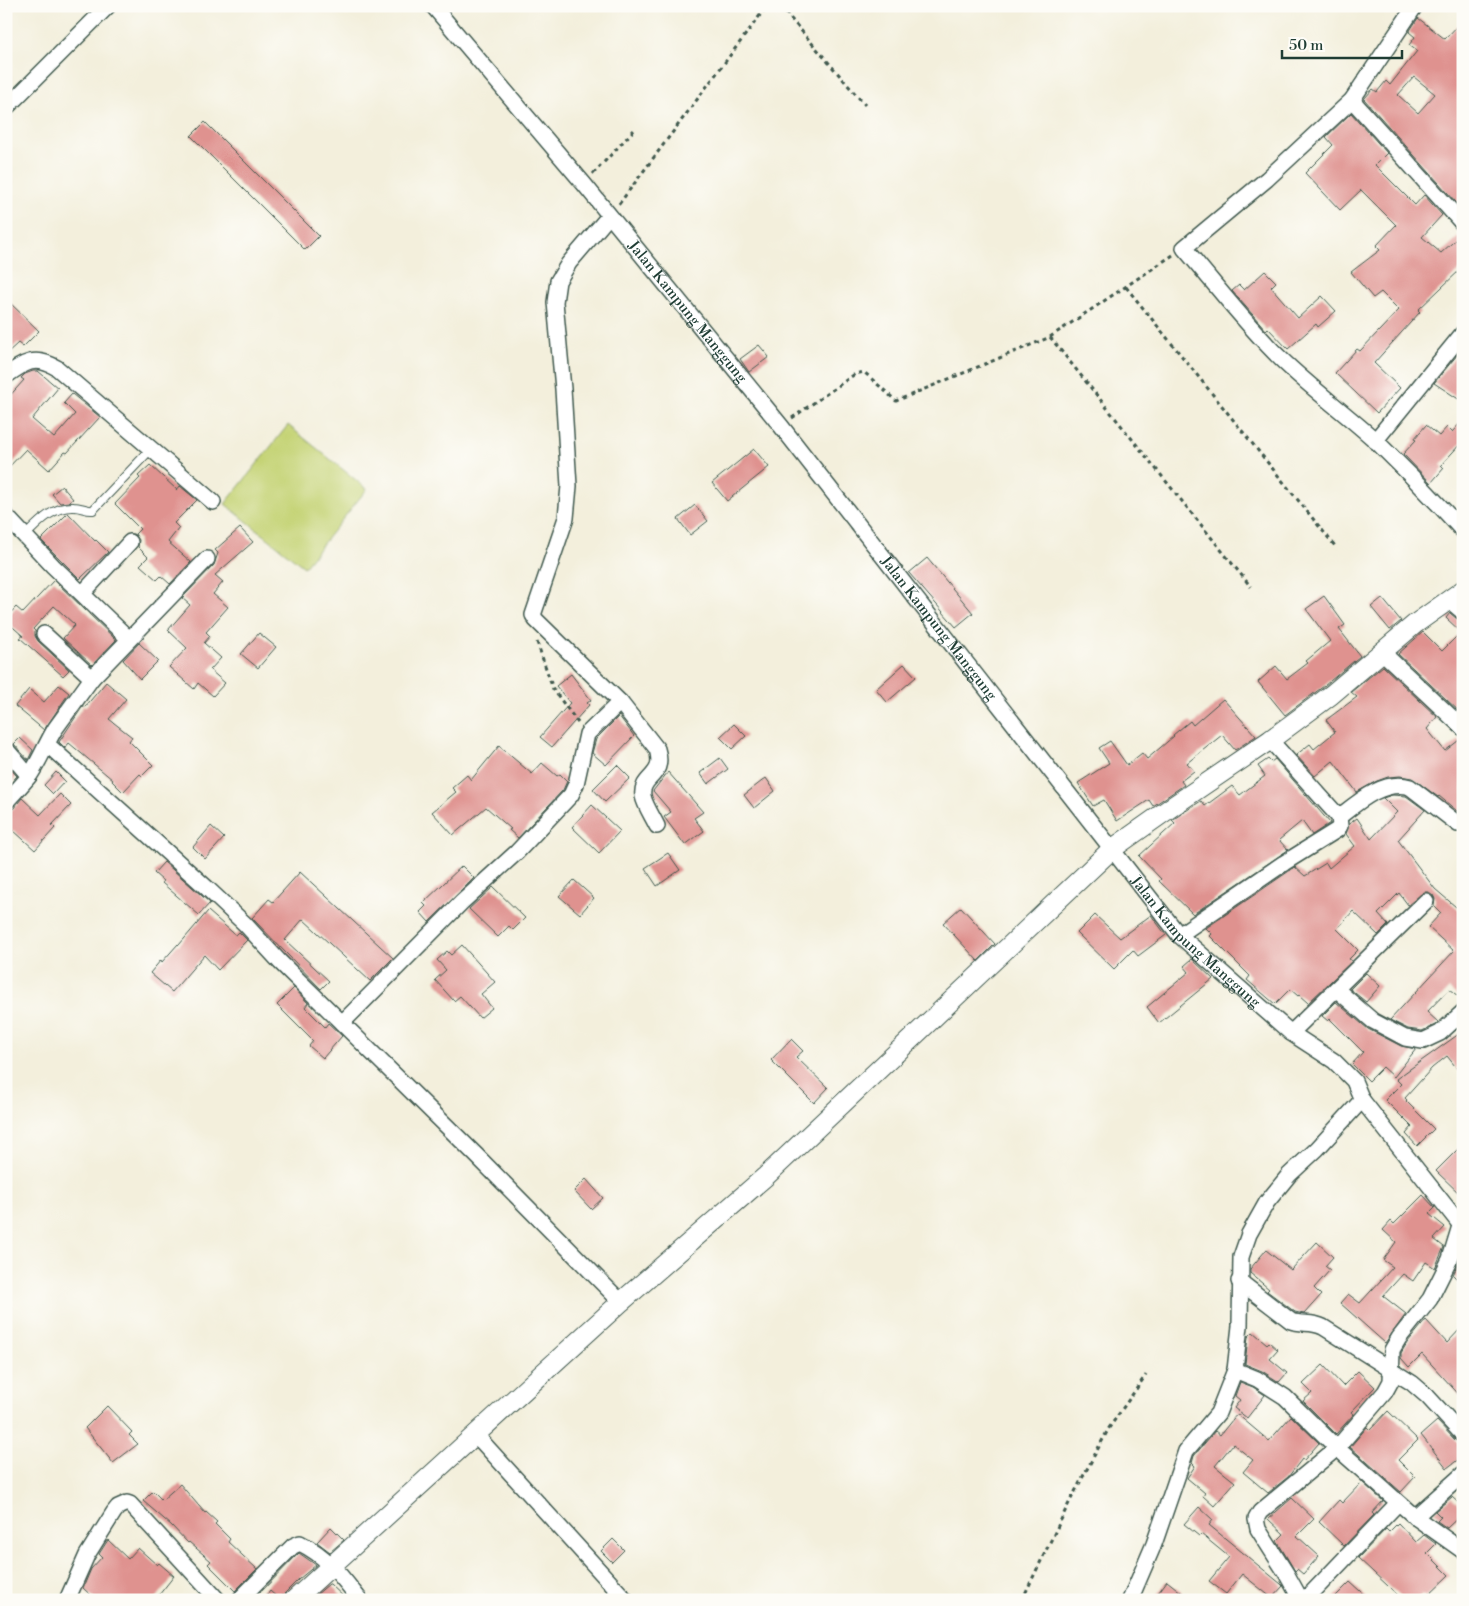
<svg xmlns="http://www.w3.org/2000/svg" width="1469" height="1606" font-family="'Libre Bodoni',serif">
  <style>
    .green { fill: #c4d375; stroke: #728854 }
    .building { fill: #df928f; fill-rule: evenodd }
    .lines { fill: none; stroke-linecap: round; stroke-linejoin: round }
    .service-casing { stroke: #3f584d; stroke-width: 10 }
    .minor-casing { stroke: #3f584d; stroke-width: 18 }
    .tertiary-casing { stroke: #3f584d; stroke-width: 21 }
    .path { stroke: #3f584d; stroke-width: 3; stroke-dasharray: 4 4; stroke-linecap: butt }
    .service { stroke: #fff; stroke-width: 8 }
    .minor { stroke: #fff; stroke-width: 15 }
    .tertiary { stroke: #fff; stroke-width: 19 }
    .labels { text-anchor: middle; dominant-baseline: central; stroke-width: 5; stroke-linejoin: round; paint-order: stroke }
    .street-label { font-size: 15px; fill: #1f3d34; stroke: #fdfcf7 }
  </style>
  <rect width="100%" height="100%" fill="#fdfcf7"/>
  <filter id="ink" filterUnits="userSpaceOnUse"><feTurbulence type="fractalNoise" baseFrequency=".02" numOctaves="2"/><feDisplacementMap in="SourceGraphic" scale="10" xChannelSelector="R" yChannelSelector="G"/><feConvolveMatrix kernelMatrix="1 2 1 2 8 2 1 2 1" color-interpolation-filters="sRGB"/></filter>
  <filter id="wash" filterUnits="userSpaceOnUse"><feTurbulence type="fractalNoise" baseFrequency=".0096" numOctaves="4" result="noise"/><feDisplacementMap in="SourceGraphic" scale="20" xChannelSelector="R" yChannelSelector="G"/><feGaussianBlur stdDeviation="1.12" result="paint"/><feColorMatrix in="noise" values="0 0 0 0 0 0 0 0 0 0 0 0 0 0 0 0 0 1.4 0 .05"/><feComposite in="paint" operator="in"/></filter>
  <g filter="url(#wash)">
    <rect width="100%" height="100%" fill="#f3efdc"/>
    <path class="green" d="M 288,425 L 367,489 L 304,567 L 225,504 Z"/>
    <g id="blocks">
      <path class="building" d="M 1418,18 L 1445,39 L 1463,20 L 1463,210 L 1364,99 L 1373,89 L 1377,92 L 1386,81 L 1390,85 L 1417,51 L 1409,45 L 1415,37 L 1409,32 ZM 1414,77 L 1435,94 L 1418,113 L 1398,95 Z
        M 1351,113 L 1387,153 L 1375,165 L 1415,205 L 1424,195 L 1442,215 L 1422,237 L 1441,253 L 1463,233 L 1463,267 L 1418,310 L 1420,312 L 1374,363 L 1400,388 L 1377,413 L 1335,373 L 1357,349 L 1360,351 L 1399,310 L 1381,292 L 1373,298 L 1351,272 L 1380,250 L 1376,246 L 1396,225 L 1361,190 L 1340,210 L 1305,173 L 1333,145 L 1326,137 Z
        M 205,122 L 319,236 L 305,250 L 191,136 Z
        M 1265,271 L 1276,282 L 1271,287 L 1298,318 L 1322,296 L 1336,311 L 1318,327 L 1316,324 L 1288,349 L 1268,328 L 1266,330 L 1232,291 L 1239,285 L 1244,290 Z
        M 6,299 L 39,331 L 23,347 L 18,343 L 6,354 Z
        M 759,345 L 769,357 L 749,372 L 740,359 Z
        M 1458,354 L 1463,357 L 1463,402 L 1434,383 Z
        M 33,371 L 38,371 L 58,388 L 32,419 L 54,438 L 75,414 L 64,403 L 72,394 L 100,417 L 67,453 L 65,452 L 49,470 L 26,449 L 6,470 L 6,400 L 24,380 L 21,378 L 25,374 Z
        M 1463,420 L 1463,441 L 1441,465 L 1444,468 L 1431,483 L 1403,454 L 1416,440 L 1414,439 L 1426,425 L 1439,436 L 1447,427 L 1452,432 Z
        M 754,449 L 769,467 L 727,501 L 712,483 Z
        M 150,465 L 177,490 L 180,486 L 197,500 L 174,523 L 179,528 L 168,542 L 191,562 L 170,584 L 161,576 L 157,580 L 140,565 L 148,557 L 138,547 L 139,540 L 135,534 L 140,529 L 115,504 L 140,478 L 138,476 Z
        M 62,486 L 73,499 L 69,502 L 60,503 L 52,494 Z
        M 695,505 L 708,521 L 690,535 L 678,519 Z
        M 68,513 L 95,541 L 96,540 L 108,552 L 80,579 L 41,540 Z
        M 240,528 L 253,542 L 215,575 L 223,582 L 213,594 L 228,607 L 206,632 L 210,636 L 204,643 L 221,658 L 210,670 L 225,683 L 213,696 L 198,683 L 194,689 L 169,667 L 187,648 L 168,630 L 190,605 L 182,598 L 214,565 L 218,553 L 215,550 Z
        M 927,558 L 973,613 L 956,627 L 909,573 Z
        M 54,580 L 116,640 L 92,665 L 63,638 L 75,625 L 54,606 L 33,629 L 35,631 L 35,636 L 38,641 L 69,670 L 63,676 L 20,638 L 23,636 L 6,621 L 6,618 L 16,607 L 23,613 Z
        M 1324,596 L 1345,625 L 1339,629 L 1360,656 L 1324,686 L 1285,715 L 1258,682 L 1276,666 L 1287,679 L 1308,663 L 1306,661 L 1330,641 L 1306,609 Z
        M 1382,598 L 1401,621 L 1390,630 L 1371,607 Z
        M 1450,613 L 1457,619 L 1463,621 L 1462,714 L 1398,654 L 1423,632 L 1442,651 L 1461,632 L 1446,618 Z
        M 259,633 L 276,647 L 258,668 L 241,654 Z
        M 139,643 L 158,661 L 140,679 L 123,660 Z
        M 904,664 L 916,677 L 887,702 L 876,689 Z
        M 1383,666 L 1437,717 L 1427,729 L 1445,751 L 1463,737 L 1463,816 L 1439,796 L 1438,797 L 1412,778 L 1400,776 L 1388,777 L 1377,781 L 1357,792 L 1333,761 L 1315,776 L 1296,755 L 1310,744 L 1314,749 L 1335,732 L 1326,720 L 1357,697 L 1351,692 Z
        M 571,674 L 591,700 L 587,703 L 589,705 L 552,747 L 540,737 L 570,703 L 556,686 Z
        M 106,682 L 126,699 L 109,719 L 132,737 L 129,741 L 153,765 L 142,776 L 140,774 L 123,792 L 112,781 L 113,780 L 69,743 L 65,748 L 59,742 L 83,706 L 85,707 Z
        M 59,685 L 69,693 L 44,730 L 15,706 L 29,689 L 44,702 Z
        M 1223,699 L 1256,736 L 1235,750 L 1222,735 L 1187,763 L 1194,771 L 1181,781 L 1184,785 L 1153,806 L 1149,800 L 1117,821 L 1104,800 L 1093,806 L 1078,783 L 1109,763 L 1099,748 L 1110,741 L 1127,765 L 1142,753 L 1147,759 L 1174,736 L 1173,735 L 1190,721 L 1193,725 Z
        M 619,716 L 634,736 L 606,765 L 592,753 L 596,739 Z
        M 734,724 L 746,736 L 732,749 L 720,737 Z
        M 20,738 L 33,750 L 28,760 L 14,744 Z
        M 499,746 L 532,774 L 542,763 L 557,776 L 560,774 L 567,781 L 563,790 L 518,838 L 509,830 L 511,829 L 486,807 L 453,835 L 432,812 L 456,792 L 452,788 L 467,775 L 471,780 Z
        M 720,758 L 728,769 L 708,784 L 700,773 Z
        M 1268,759 L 1271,762 L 1275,759 L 1330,823 L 1312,835 L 1302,821 L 1279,840 L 1288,850 L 1193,914 L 1159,881 L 1161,879 L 1139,856 L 1175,823 L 1172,820 L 1201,801 L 1205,806 L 1232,786 L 1240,795 L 1265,776 L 1258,766 Z
        M 6,764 L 17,776 L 6,788 Z
        M 617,765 L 630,778 L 605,802 L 593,789 Z
        M 56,772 L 65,781 L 53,794 L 44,785 Z
        M 668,772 L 703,812 L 694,818 L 704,831 L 685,845 L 664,817 L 671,812 L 653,791 Z
        M 766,778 L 775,791 L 754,808 L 744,795 Z
        M 60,794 L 71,805 L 52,825 L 55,828 L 35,850 L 13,830 L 6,838 L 6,811 L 13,809 L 22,798 L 40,815 Z
        M 1392,795 L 1406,796 L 1425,810 L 1398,840 L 1435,889 L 1463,913 L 1463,1000 L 1449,989 L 1427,1012 L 1438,1022 L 1435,1025 L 1422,1031 L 1408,1029 L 1390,1020 L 1454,951 L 1428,927 L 1441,913 L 1434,906 L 1435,899 L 1433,895 L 1429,892 L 1424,892 L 1408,905 L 1399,893 L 1378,914 L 1388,925 L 1378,935 L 1353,911 L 1337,929 L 1358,950 L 1349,959 L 1352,961 L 1308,1003 L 1299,995 L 1298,996 L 1290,989 L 1275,1004 L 1247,980 L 1250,976 L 1210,936 L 1212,934 L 1206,928 L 1295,867 L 1305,876 L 1326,863 L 1329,868 L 1355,846 L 1346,834 L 1349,824 L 1357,818 L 1371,839 L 1397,812 L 1383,798 Z
        M 592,805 L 620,831 L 599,853 L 572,827 Z
        M 211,826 L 224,838 L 205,859 L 193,847 Z
        M 668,853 L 680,870 L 657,886 L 645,868 Z
        M 164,862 L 210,903 L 199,915 L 162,883 L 163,881 L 154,873 Z
        M 462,866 L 474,878 L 429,922 L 420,912 L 426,906 L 423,903 Z
        M 300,872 L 393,958 L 370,981 L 303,919 L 285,940 L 329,981 L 321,989 L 252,918 L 269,899 L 273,902 Z
        M 574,880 L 594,898 L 580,914 L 559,896 Z
        M 493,887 L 525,918 L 513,930 L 509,926 L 498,937 L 469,909 Z
        M 961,907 L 995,944 L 978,961 L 943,923 Z
        M 208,911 L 232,932 L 236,935 L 239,932 L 247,940 L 218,970 L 204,955 L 172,992 L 150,973 L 161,960 L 162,962 L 178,944 L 179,945 Z
        M 1095,915 L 1120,938 L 1151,915 L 1166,935 L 1138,956 L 1133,950 L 1114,969 L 1077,933 Z
        M 462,945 L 495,982 L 481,994 L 492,1008 L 480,1018 L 460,996 L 454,1001 L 435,980 L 446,970 L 437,960 L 447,951 L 451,955 Z
        M 1192,959 L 1213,979 L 1159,1023 L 1147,1007 L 1189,972 L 1184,966 Z
        M 1366,973 L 1380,986 L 1366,1002 L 1350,989 Z
        M 294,988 L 308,1003 L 305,1007 L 325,1027 L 328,1023 L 342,1036 L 323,1058 L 309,1046 L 313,1041 L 277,1005 Z
        M 1336,1002 L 1368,1029 L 1401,1046 L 1416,1049 L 1394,1077 L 1383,1067 L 1369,1081 L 1352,1064 L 1363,1052 L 1330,1019 L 1328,1021 L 1322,1016 Z
        M 1463,1031 L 1463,1076 L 1447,1056 L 1432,1068 L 1405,1098 L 1407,1100 L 1406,1101 L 1434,1129 L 1417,1146 L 1406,1134 L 1412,1127 L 1385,1100 L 1401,1084 L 1396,1079 Z
        M 791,1039 L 803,1051 L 796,1057 L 828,1088 L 814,1103 L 771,1060 Z
        M 1463,1144 L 1463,1197 L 1436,1171 Z
        M 586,1179 L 603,1198 L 591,1209 L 574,1191 Z
        M 1423,1195 L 1435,1208 L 1429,1214 L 1445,1227 L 1434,1239 L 1444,1247 L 1435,1268 L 1426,1262 L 1413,1281 L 1403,1274 L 1383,1296 L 1406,1314 L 1385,1343 L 1340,1303 L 1348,1294 L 1360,1303 L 1393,1267 L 1383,1260 L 1396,1242 L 1383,1230 L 1391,1221 L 1394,1224 Z
        M 1317,1242 L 1333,1257 L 1325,1266 L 1330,1270 L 1314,1288 L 1321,1295 L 1304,1314 L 1295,1312 L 1267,1291 L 1269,1289 L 1250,1273 L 1250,1269 L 1266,1250 L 1291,1270 Z
        M 1460,1260 L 1463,1262 L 1463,1285 L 1453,1275 Z
        M 1426,1320 L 1447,1343 L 1463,1326 L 1463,1399 L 1422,1354 L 1409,1367 L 1401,1358 L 1401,1353 L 1407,1343 Z
        M 1253,1332 L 1267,1344 L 1269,1342 L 1278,1350 L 1270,1359 L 1287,1373 L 1279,1382 L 1262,1371 L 1245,1364 L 1248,1337 Z
        M 1323,1365 L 1343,1386 L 1358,1371 L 1375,1387 L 1351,1412 L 1354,1414 L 1336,1434 L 1303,1401 L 1312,1393 L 1303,1384 Z
        M 1240,1382 L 1253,1387 L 1265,1395 L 1247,1418 L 1234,1408 L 1240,1400 L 1235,1396 Z
        M 107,1406 L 132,1432 L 129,1435 L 138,1444 L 113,1463 L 85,1428 Z
        M 1388,1411 L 1418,1440 L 1398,1460 L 1415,1477 L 1401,1492 L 1350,1447 L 1367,1427 L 1370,1430 Z
        M 1237,1414 L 1269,1441 L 1291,1416 L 1319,1443 L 1304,1460 L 1302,1459 L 1288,1477 L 1268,1493 L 1243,1472 L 1253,1460 L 1233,1444 L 1215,1466 L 1235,1482 L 1214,1506 L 1203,1496 L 1205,1493 L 1187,1478 L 1195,1466 L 1192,1463 L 1194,1456 L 1215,1431 L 1220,1435 Z
        M 1437,1421 L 1456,1441 L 1463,1444 L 1463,1456 L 1447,1468 L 1421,1435 Z
        M 1362,1482 L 1383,1501 L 1372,1513 L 1374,1515 L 1344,1546 L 1319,1522 L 1339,1500 L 1342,1503 Z
        M 180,1484 L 205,1513 L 206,1512 L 217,1522 L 215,1524 L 230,1539 L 228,1542 L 257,1569 L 235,1591 L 208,1564 L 211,1561 L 189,1542 L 188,1543 L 171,1525 L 143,1501 L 153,1491 L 162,1500 Z
        M 1452,1497 L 1463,1507 L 1463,1513 L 1447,1528 L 1437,1521 L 1441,1517 L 1435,1511 Z
        M 1292,1498 L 1314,1519 L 1297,1536 L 1319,1556 L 1303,1574 L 1297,1569 L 1295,1571 L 1277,1541 L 1284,1534 L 1268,1519 Z
        M 1199,1507 L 1213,1520 L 1209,1525 L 1281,1584 L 1283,1586 L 1272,1598 L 1242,1574 L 1226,1594 L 1209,1581 L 1229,1557 L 1201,1534 L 1199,1536 L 1184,1524 Z
        M 1398,1523 L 1416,1542 L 1424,1535 L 1436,1544 L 1427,1553 L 1449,1575 L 1426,1597 L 1423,1594 L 1417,1600 L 1403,1600 L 1358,1558 L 1386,1529 L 1389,1532 Z
        M 331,1527 L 344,1540 L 330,1552 L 317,1542 Z
        M 613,1539 L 624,1550 L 612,1562 L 601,1551 Z
        M 108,1540 L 128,1559 L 138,1548 L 157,1565 L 159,1563 L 174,1576 L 155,1600 L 96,1600 L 83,1588 L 91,1569 L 102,1557 L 99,1554 Z
        M 299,1553 L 316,1565 L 299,1579 L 279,1599 L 270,1591 L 263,1600 L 253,1600 Z
        M 1167,1581 L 1191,1600 L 1153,1600 Z
        M 1350,1582 L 1370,1600 L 1332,1600 Z
        M 329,1584 L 330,1584 L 347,1600 L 322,1600 L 316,1595 Z"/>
    </g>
  </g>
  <g filter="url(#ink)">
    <use href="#blocks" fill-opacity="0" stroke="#3f584d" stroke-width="1"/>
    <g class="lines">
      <g class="service-casing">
        <path id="service" d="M 25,536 C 39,522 53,506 74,507 C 81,507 87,511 93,510 L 151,449"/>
      </g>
      <g class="minor-casing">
        <g id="minor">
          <path id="s1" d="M 433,6 L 584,184 L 781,426 L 1179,935 L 1291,1033 L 1334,1061 L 1354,1081 L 1362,1100 L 1463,1228"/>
          <path d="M 1415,6 L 1352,100 L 1267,179 L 1184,248 C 1216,285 1246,325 1281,359 C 1311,388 1345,413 1376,441 C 1406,470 1435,500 1463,531"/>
          <path d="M 1352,100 L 1463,224"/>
          <path d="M 6,108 L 108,6"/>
          <path d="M 609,216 L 569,263 L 558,281 L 555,302 L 563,389 L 569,486 L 566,518 L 533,615 L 536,620 L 620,702 L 657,749 C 666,778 640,775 643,796 C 645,806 653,817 657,826"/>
          <path d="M 6,376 C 25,362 35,355 57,368 L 213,502"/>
          <path d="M 1375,441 L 1463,333"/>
          <path d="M 6,516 L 53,566 L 129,639"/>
          <path d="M 83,593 L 130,542"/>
          <path d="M 1449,600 L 1463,612"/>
          <path d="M 1382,652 L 1463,728"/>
          <path d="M 92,678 L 207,559"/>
          <path d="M 48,745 L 208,889 L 245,924 L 280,962 L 476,1155 L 621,1302"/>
          <path d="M 6,749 L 29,776"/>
          <path d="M 6,802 C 14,793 23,784 30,775 C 40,760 46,744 55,729 L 92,678 L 44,634"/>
          <path d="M 1339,817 C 1358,802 1384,779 1410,787 L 1458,824"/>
          <path d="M 1179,935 L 1284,863 L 1337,830 L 1340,826 L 1339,817 L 1270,740"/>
          <path d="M 1336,989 L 1426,901"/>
          <path d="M 342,1023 L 462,902 L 517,852 L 571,795 L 576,784 L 587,734 L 620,702"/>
          <path d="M 1291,1033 L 1336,989 L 1373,1021 L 1405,1038 L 1423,1041 L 1440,1033 L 1463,1012"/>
          <path d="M 1239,1281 L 1291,1321 C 1302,1325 1312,1321 1323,1327 L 1412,1383 L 1427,1396 L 1463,1435"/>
          <path d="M 1235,1370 L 1257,1379 L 1285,1397 L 1337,1448 L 1415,1517"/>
          <path d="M 475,1434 L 626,1600"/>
          <path d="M 1463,1474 L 1415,1517 L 1463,1551"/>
          <path d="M 67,1600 L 87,1555 L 114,1512 L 118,1507 L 127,1503 L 130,1504 L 218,1600"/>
          <path d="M 239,1600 L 293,1546 L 300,1543 C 328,1557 341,1576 360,1600"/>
          <path d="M 1130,1600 L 1154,1544 L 1186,1451 L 1218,1413 L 1235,1370 L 1240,1326 L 1241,1257 L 1249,1234 L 1267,1202 L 1289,1175 L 1317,1149 L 1362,1100"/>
          <path d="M 1301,1600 L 1286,1573 L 1258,1529 L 1256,1519 L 1260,1512 L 1337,1448 L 1385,1392 L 1391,1381 L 1392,1350 L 1399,1338 L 1430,1299 L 1450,1259 L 1460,1226 L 1463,1223"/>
          <path d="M 1305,1600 L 1398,1503"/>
        </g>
      </g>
      <g class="tertiary-casing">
        <path id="tertiary" d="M 294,1600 L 621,1302 L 766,1176 L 1112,849 L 1173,806 L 1270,740 L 1331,695 L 1415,624 L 1463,590"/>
      </g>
      <path class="path" d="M 780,6 L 865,105
        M 593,174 L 635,129
        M 619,204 L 767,6
        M 1126,287 L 1335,546
        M 1050,337 L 1251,587
        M 792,418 L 855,374 L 864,372 L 896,401 L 1050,337 L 1173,255
        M 537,642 L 553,689 L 578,723
        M 1022,1600 L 1071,1499 L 1109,1428 L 1146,1375"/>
      <use href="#service" class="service"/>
      <use href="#minor" class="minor"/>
      <use href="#tertiary" class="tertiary"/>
    </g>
  </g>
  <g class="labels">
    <g class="street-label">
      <text stroke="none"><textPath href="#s1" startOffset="398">Jalan Kampung Manggung</textPath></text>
      <text stroke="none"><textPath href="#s1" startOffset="802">Jalan Kampung Manggung</textPath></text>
      <text stroke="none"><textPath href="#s1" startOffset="1208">Jalan Kampung Manggung</textPath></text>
    </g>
  </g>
  <rect width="1469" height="1606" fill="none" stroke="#fdfcf7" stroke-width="25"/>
  <path d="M1282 50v8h120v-8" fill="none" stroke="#1f3d34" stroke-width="2.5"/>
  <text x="1289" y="50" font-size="15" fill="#1f3d34" stroke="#fdfcf7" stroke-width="4" paint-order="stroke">50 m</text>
</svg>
